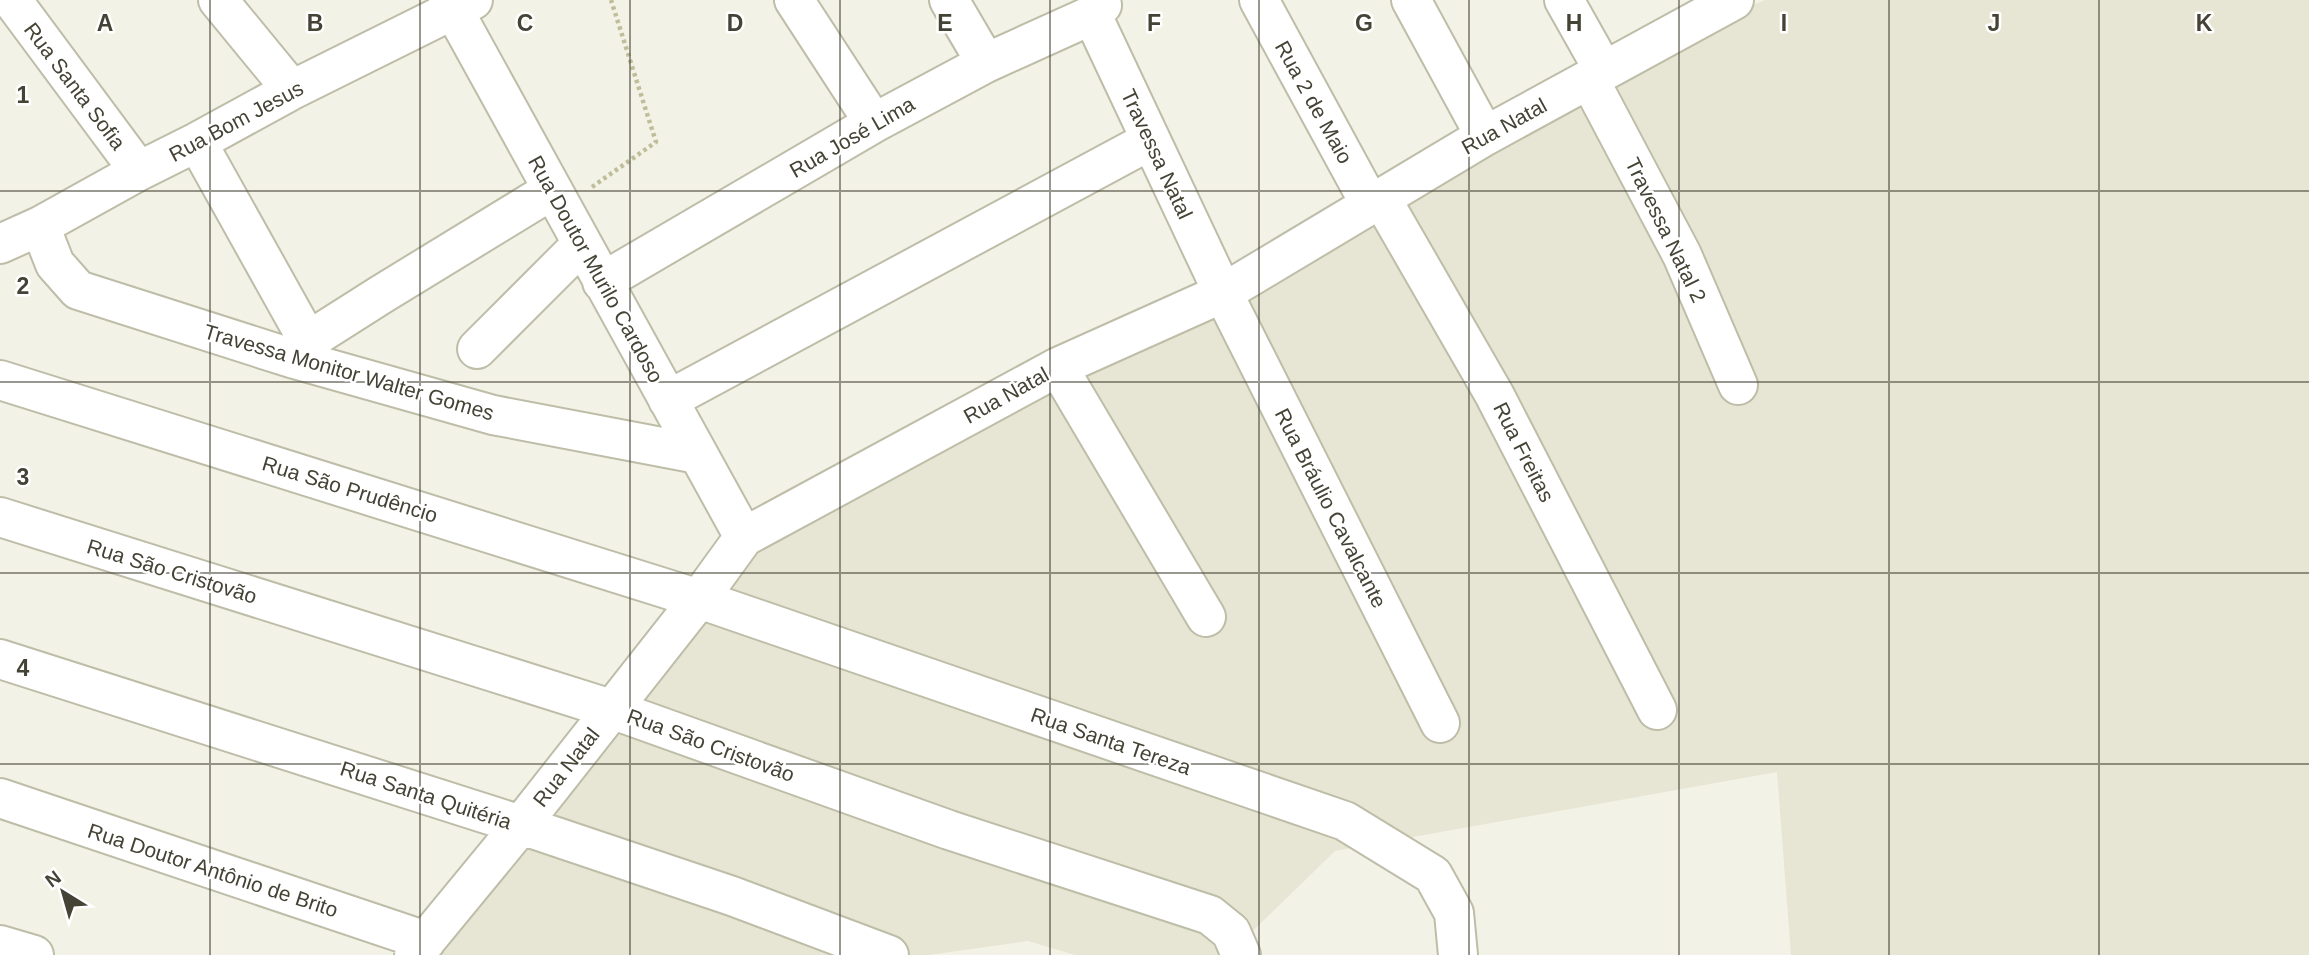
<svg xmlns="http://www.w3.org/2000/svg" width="2309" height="955" font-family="Helvetica,sans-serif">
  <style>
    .residential { fill: #e7e6d4 }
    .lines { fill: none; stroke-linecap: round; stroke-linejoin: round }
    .minor-casing { stroke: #bebda8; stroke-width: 42 }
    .path { stroke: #c0bd9a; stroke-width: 4.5; stroke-dasharray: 3.5 3.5; stroke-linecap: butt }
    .minor { stroke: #fff; stroke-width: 38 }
    .grid { fill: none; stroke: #454335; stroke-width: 2; stroke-opacity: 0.55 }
    .labels { text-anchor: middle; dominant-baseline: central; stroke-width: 5; stroke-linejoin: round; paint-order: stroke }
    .street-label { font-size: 21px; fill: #454335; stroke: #fff }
    .grid-label { font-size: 23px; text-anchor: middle; font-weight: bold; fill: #454335; stroke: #fff; stroke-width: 5; stroke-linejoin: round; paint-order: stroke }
  </style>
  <rect width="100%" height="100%" fill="#f3f2e6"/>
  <path class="residential" d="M 1765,0 L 2309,0 L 2309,955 L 1791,955 L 1777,772 L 1335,851 L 1228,955 L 1075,955 L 1028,941 L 929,955 L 415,955 L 730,568 L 1711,22 Z"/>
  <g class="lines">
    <g class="minor-casing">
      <path id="minor" d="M 12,0 L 139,171
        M 218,0 L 292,90
        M 448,0 L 744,537
        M 794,0 L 874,123
        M 949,0 L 986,63
        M 1259,0 L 1370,204
        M 1411,0 L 1485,136
        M 1564,0 L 1604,71
        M 1092,15 L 1223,293 L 1440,723
        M 1589,79 L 1682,255 L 1738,385
        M 197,142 L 308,341
        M 1381,198 L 1494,394 L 1657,710
        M 40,226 L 55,264 L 78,290 L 291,358 L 493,415 L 698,454
        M 0,244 L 40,226 L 139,171 L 197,142 L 292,90 L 473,0
        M 602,282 L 874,123 L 986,63 L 1092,15 L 1102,5 L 1101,0
        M 477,349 L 582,244
        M 291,358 L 308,341 L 382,294 L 552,190
        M 1058,367 L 1206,617
        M 0,380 L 699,599 L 1345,821 L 1433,875 L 1454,913 L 1458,955
        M 668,400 L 1151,140
        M 0,517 L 611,709 L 949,830 L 1210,915 L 1231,932 L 1241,955
        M 0,659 L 521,825 L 732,896 L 889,955
        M 0,798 L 426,941
        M 0,945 L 34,955
        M 414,955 L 521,825 L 699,599 L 744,537 L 1058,367 L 1223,293 L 1485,136 L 1734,0"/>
    </g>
    <path class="path" d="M 592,187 L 656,142 L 611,0"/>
    <use href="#minor" class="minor"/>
  </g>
  <path class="grid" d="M 210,0 L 210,955M 420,0 L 420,955M 630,0 L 630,955M 840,0 L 840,955M 1050,0 L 1050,955M 1259,0 L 1259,955M 1469,0 L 1469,955M 1679,0 L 1679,955M 1889,0 L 1889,955M 2099,0 L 2099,955M 0,191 L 2309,191M 0,382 L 2309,382M 0,573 L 2309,573M 0,764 L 2309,764"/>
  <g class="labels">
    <g class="street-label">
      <text transform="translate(75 86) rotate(53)">Rua Santa Sofia</text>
      <text transform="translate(1314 102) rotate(61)">Rua 2 de Maio</text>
      <text transform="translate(236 121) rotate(-28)">Rua Bom Jesus</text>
      <text transform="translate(1504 126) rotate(-29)">Rua Natal</text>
      <text transform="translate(852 137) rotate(-30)">Rua José Lima</text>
      <text transform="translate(1157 154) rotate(65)">Travessa Natal</text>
      <text transform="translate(1666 230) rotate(64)">Travessa Natal 2</text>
      <text transform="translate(596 269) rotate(61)">Rua Doutor Murilo Cardoso</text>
      <text transform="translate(349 372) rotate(16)">Travessa Monitor Walter Gomes</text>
      <text transform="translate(1006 395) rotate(-29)">Rua Natal</text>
      <text transform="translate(1524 452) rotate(63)">Rua Freitas</text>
      <text transform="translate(350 489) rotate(17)">Rua São Prudêncio</text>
      <text transform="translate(1331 508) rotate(63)">Rua Bráulio Cavalcante</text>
      <text transform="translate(172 571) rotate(17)">Rua São Cristovão</text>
      <text transform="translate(1111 741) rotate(19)">Rua Santa Tereza</text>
      <text transform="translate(711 745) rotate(20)">Rua São Cristovão</text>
      <text transform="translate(566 767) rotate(-52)">Rua Natal</text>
      <text transform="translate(426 795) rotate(18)">Rua Santa Quitéria</text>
      <text transform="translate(213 870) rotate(18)">Rua Doutor Antônio de Brito</text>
    </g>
  </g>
  <g class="grid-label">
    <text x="105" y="31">A</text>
    <text x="315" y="31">B</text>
    <text x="525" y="31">C</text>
    <text x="735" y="31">D</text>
    <text x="945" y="31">E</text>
    <text x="1154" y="31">F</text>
    <text x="1364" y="31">G</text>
    <text x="1574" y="31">H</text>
    <text x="1784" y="31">I</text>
    <text x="1994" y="31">J</text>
    <text x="2204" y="31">K</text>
    <text x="23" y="103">1</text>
    <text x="23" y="294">2</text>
    <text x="23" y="485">3</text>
    <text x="23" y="676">4</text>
  </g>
  <g transform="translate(63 892) rotate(323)" stroke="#ffffff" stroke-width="5" paint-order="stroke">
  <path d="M0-5L12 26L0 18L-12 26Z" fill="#454335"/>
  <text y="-10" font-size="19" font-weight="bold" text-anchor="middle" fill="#454335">N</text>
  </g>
</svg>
